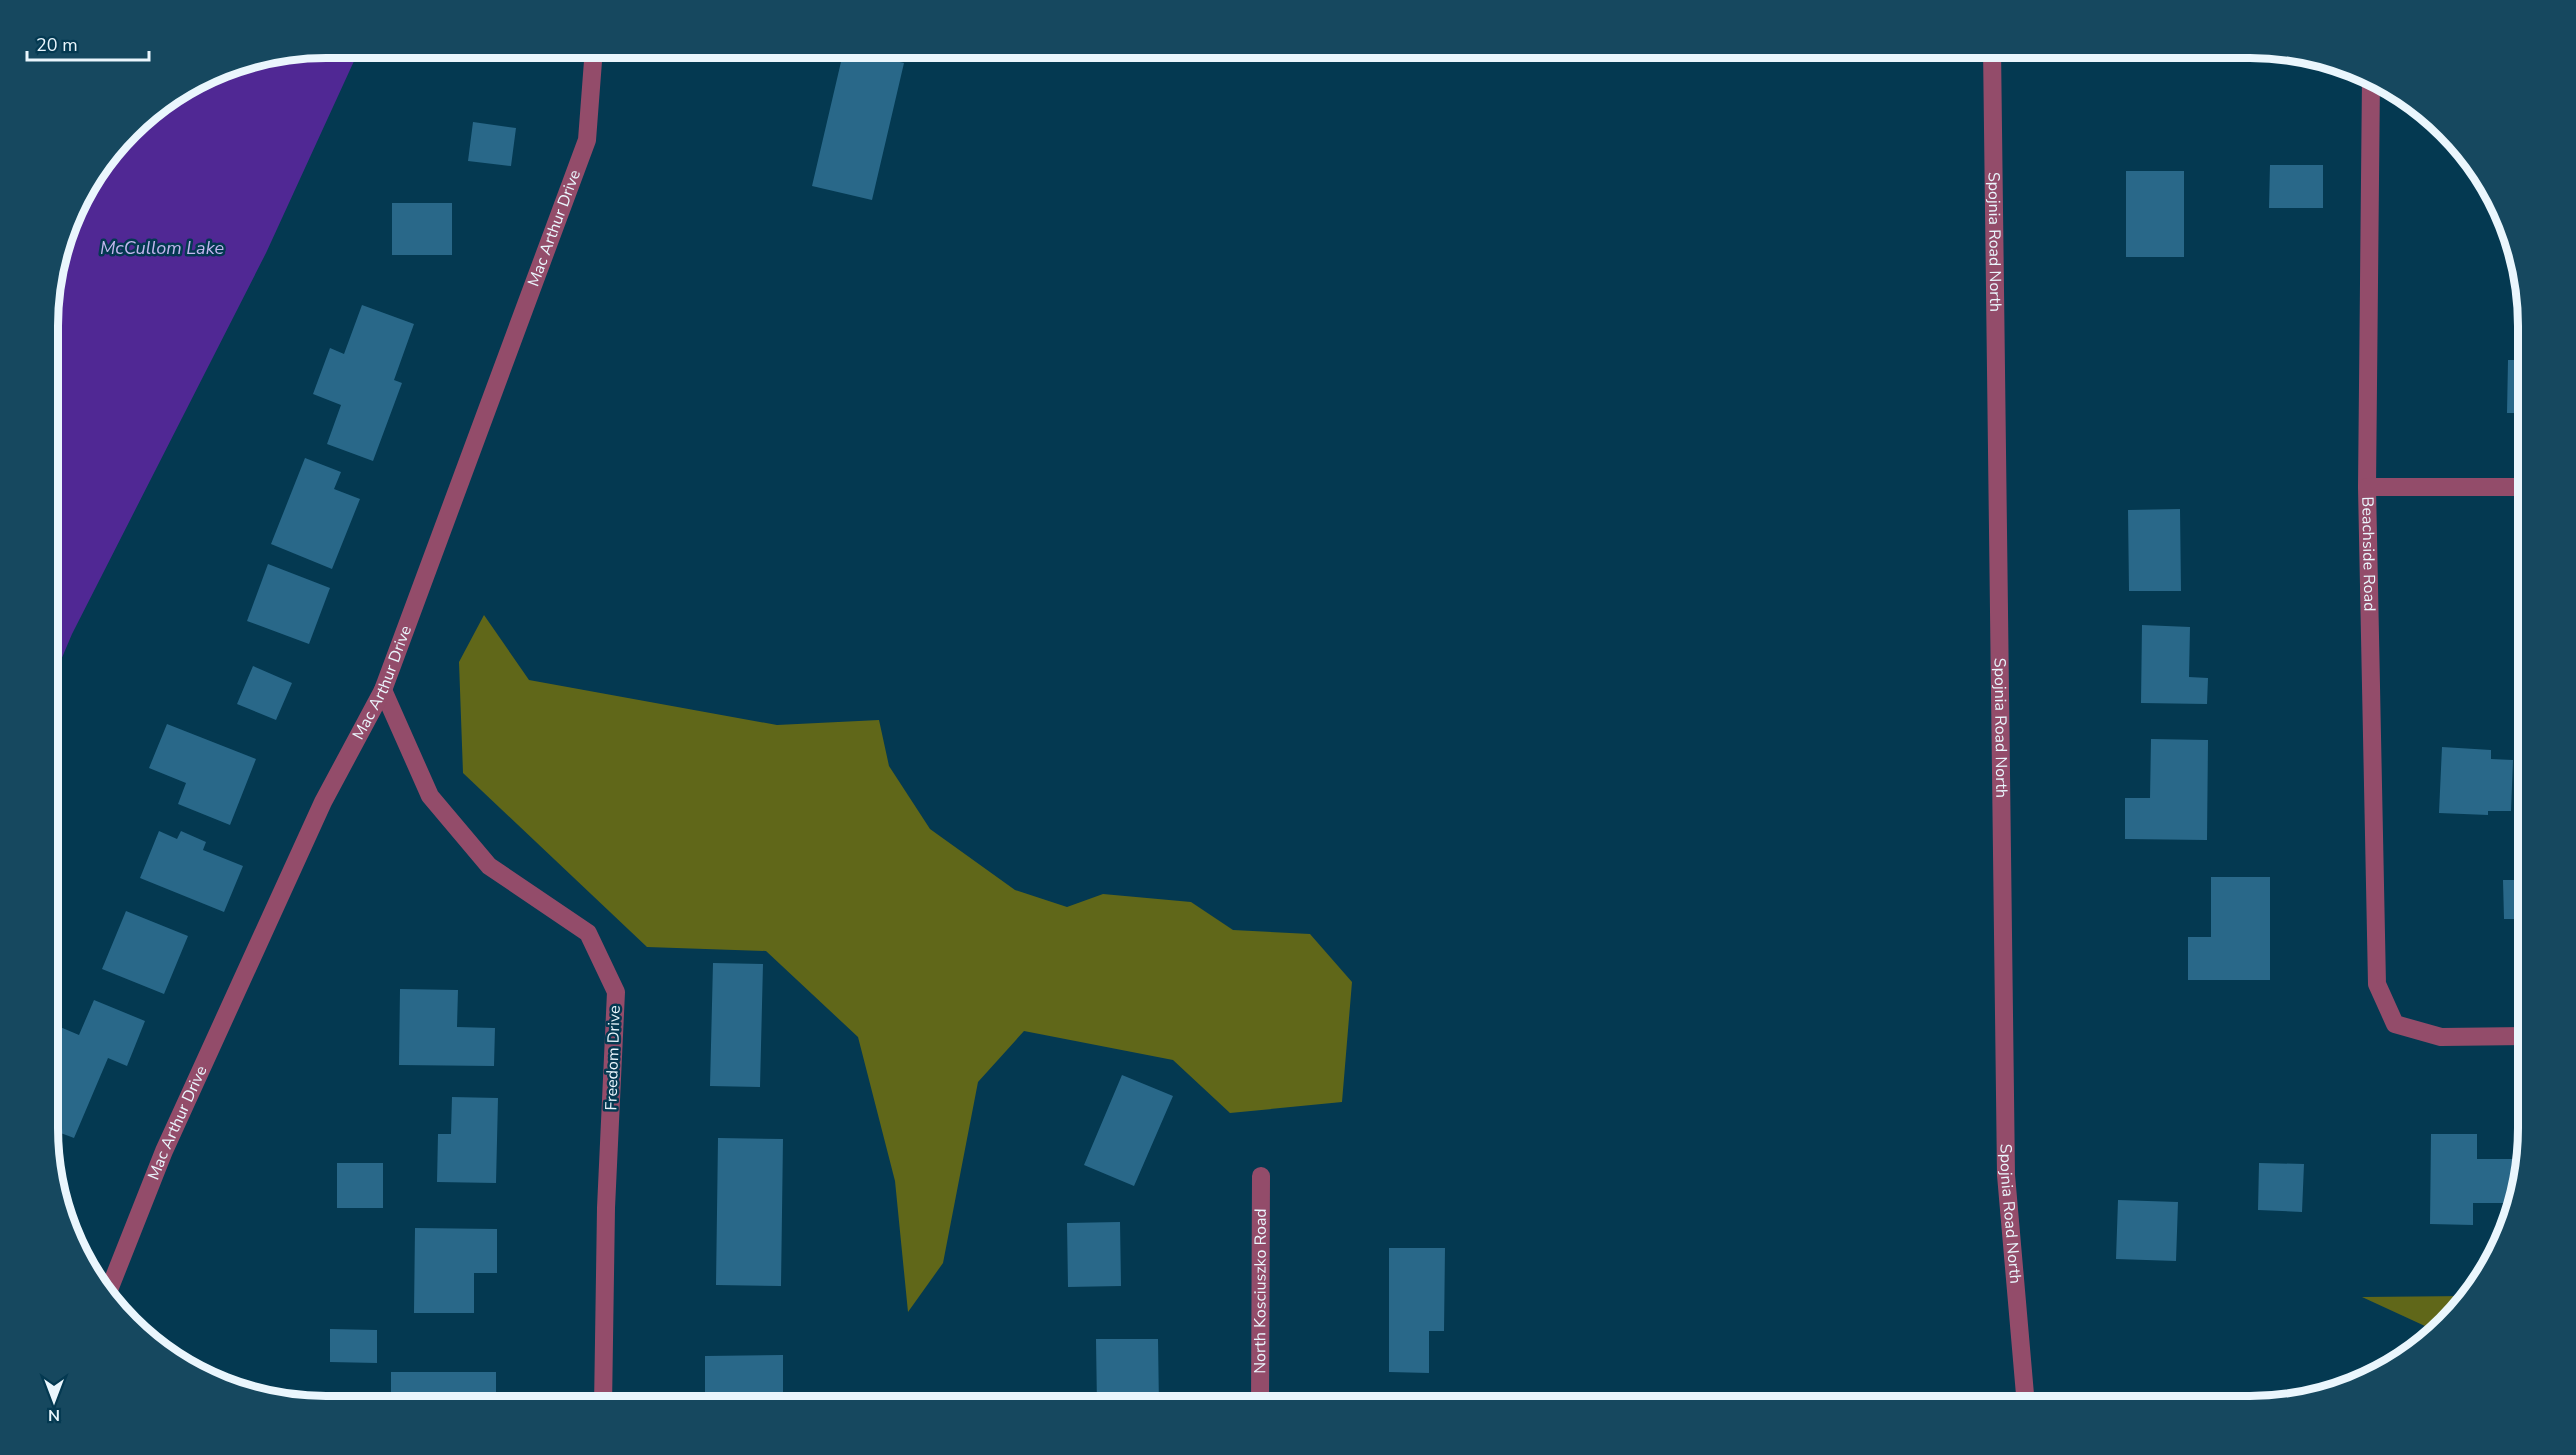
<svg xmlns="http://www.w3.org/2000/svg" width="2576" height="1455" font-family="'Nunito Sans',sans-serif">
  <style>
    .forest { fill: #606719 }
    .water { fill: #502894 }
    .building { fill: #296889 }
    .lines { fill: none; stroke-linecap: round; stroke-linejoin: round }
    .street { stroke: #934c6a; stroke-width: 18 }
    .labels { text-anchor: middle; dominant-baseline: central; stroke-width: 5; stroke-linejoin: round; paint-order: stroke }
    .street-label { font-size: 16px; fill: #eaf6fd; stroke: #043951 }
    .water-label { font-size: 18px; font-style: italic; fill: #c3b7ee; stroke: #043951 }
    .rim { fill: none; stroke: #eaf6fd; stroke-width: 8 }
  </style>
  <rect width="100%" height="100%" fill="#043951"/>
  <path class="forest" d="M 484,615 L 529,680 L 777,725 L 879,720 L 889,766 L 930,829 L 1015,890 L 1067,907 L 1103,894 L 1191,902 L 1233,930 L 1310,934 L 1352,982 L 1342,1102 L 1230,1113 L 1173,1060 L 1024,1031 L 978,1082 L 943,1263 L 908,1312 L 895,1181 L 858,1037 L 766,951 L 647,947 L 463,773 L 459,662 Z
    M 2469,1296 L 2447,1325 L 2438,1332 L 2362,1297 Z"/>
  <path class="water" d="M 326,48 L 360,48 L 266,253 L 72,634 L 50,686 L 50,290 L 77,203 L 142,117 L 220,69 Z"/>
  <path class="building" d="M 844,49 L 904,63 L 872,200 L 812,186 Z
    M 473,122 L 516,128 L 511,166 L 468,161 Z
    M 2467,158 L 2479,170 L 2469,171 Z
    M 2270,165 L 2323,165 L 2323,208 L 2269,208 Z
    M 2126,171 L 2184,171 L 2184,257 L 2126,257 Z
    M 392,203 L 452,203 L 452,255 L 392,255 Z
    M 362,305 L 414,324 L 394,380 L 402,383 L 373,461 L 327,444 L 341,405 L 313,394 L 330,348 L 344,354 Z
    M 2508,360 L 2527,360 L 2527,413 L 2507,413 Z
    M 305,458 L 341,472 L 334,489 L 360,499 L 332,569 L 271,544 Z
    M 2180,509 L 2181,591 L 2129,591 L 2128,510 Z
    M 268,564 L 330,588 L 309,644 L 247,621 Z
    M 2515,593 L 2527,593 L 2527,648 L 2515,648 Z
    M 2142,625 L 2190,627 L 2189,677 L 2208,678 L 2207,704 L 2141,703 Z
    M 253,666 L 292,683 L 276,720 L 237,704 Z
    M 167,724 L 256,759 L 230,825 L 178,804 L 186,783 L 149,768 Z
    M 2151,739 L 2208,740 L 2207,840 L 2125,839 L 2125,798 L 2150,798 Z
    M 2442,747 L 2491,750 L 2491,759 L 2513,760 L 2511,811 L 2488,811 L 2488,815 L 2439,813 Z
    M 159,831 L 177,839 L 181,831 L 206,842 L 203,850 L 243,866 L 224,912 L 140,878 Z
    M 2211,877 L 2270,877 L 2270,980 L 2188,980 L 2188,937 L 2211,937 Z
    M 2503,880 L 2527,880 L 2527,919 L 2504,919 Z
    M 126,911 L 188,936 L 164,994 L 102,969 Z
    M 713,963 L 763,964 L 760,1087 L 710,1086 Z
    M 400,989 L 458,990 L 457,1027 L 495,1028 L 494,1066 L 399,1065 Z
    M 94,1000 L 145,1021 L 127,1066 L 108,1058 L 74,1138 L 50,1129 L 50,1032 L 53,1024 L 79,1035 Z
    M 1122,1075 L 1173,1096 L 1134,1186 L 1084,1165 Z
    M 452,1097 L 498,1098 L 496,1183 L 437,1182 L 438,1134 L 451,1134 Z
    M 2431,1134 L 2477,1134 L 2477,1159 L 2513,1159 L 2510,1203 L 2473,1203 L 2473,1225 L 2430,1224 Z
    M 718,1138 L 783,1139 L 781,1286 L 716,1285 Z
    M 337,1163 L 383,1163 L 383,1208 L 337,1208 Z
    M 2259,1163 L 2304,1164 L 2302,1212 L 2258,1210 Z
    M 2118,1200 L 2178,1202 L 2176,1261 L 2116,1259 Z
    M 1120,1222 L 1121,1286 L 1068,1287 L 1067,1223 Z
    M 415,1228 L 497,1229 L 497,1273 L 474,1273 L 474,1313 L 414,1313 Z
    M 1389,1248 L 1445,1248 L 1444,1331 L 1429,1331 L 1429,1373 L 1389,1372 Z
    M 330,1329 L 377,1330 L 377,1363 L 330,1362 Z
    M 1096,1339 L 1158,1339 L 1159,1407 L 1097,1407 Z
    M 783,1355 L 783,1407 L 705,1407 L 705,1356 Z
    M 391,1372 L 496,1372 L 496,1407 L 391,1407 Z"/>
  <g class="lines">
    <g class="street">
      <path id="s1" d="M 1992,48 L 2006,1175 L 2026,1406"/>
      <path id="s2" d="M 2371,78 L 2367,487 L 2377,984 L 2395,1024 L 2441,1037 L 2527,1036"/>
      <path d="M 2367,487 L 2527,487"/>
      <path d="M 383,690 L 430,796 L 489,866 L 588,933 L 616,992 L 606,1208 L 603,1407"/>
      <path id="s3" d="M 107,1295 L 164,1151 L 323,802 L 383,690 L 587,140 L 594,48"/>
      <path id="s4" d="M 1260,1407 L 1261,1176"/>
    </g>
  </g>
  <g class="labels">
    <g class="street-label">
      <text stroke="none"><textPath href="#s3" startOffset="1158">Mac Arthur Drive</textPath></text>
      <text stroke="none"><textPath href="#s1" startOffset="194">Spojnia Road North</textPath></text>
      <text stroke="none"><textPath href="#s2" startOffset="476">Beachside Road</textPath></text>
      <text stroke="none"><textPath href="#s3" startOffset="672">Mac Arthur Drive</textPath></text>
      <text stroke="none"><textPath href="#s1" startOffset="680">Spojnia Road North</textPath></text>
      <text transform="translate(613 1058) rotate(-88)">Freedom Drive</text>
      <text stroke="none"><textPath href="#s3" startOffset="186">Mac Arthur Drive</textPath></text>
      <text stroke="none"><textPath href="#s1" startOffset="1166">Spojnia Road North</textPath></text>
      <text stroke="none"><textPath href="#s4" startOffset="116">North Kosciuszko Road</textPath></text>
    </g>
    <g class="water-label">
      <text x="162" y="248">McCullom Lake</text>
    </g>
  </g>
  <path d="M0 0H2576V1455H0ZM326 58H2250A268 268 0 0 1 2518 326V1128A268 268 0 0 1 2250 1396H326A268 268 0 0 1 58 1128V326A268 268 0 0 1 326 58Z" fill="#16485f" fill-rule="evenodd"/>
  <path class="rim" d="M326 58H2250A268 268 0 0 1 2518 326V1128A268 268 0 0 1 2250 1396H326A268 268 0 0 1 58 1128V326A268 268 0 0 1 326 58Z"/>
  <g transform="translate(54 1401) rotate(180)" stroke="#043951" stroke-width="4.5" paint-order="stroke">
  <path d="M0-4.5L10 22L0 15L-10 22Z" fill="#eaf6fd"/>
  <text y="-9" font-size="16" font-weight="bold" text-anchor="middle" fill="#eaf6fd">N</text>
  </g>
  <path d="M27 51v9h122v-9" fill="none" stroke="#eaf6fd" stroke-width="3"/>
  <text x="36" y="51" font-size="18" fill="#eaf6fd" stroke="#043951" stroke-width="4.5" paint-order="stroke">20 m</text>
</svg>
